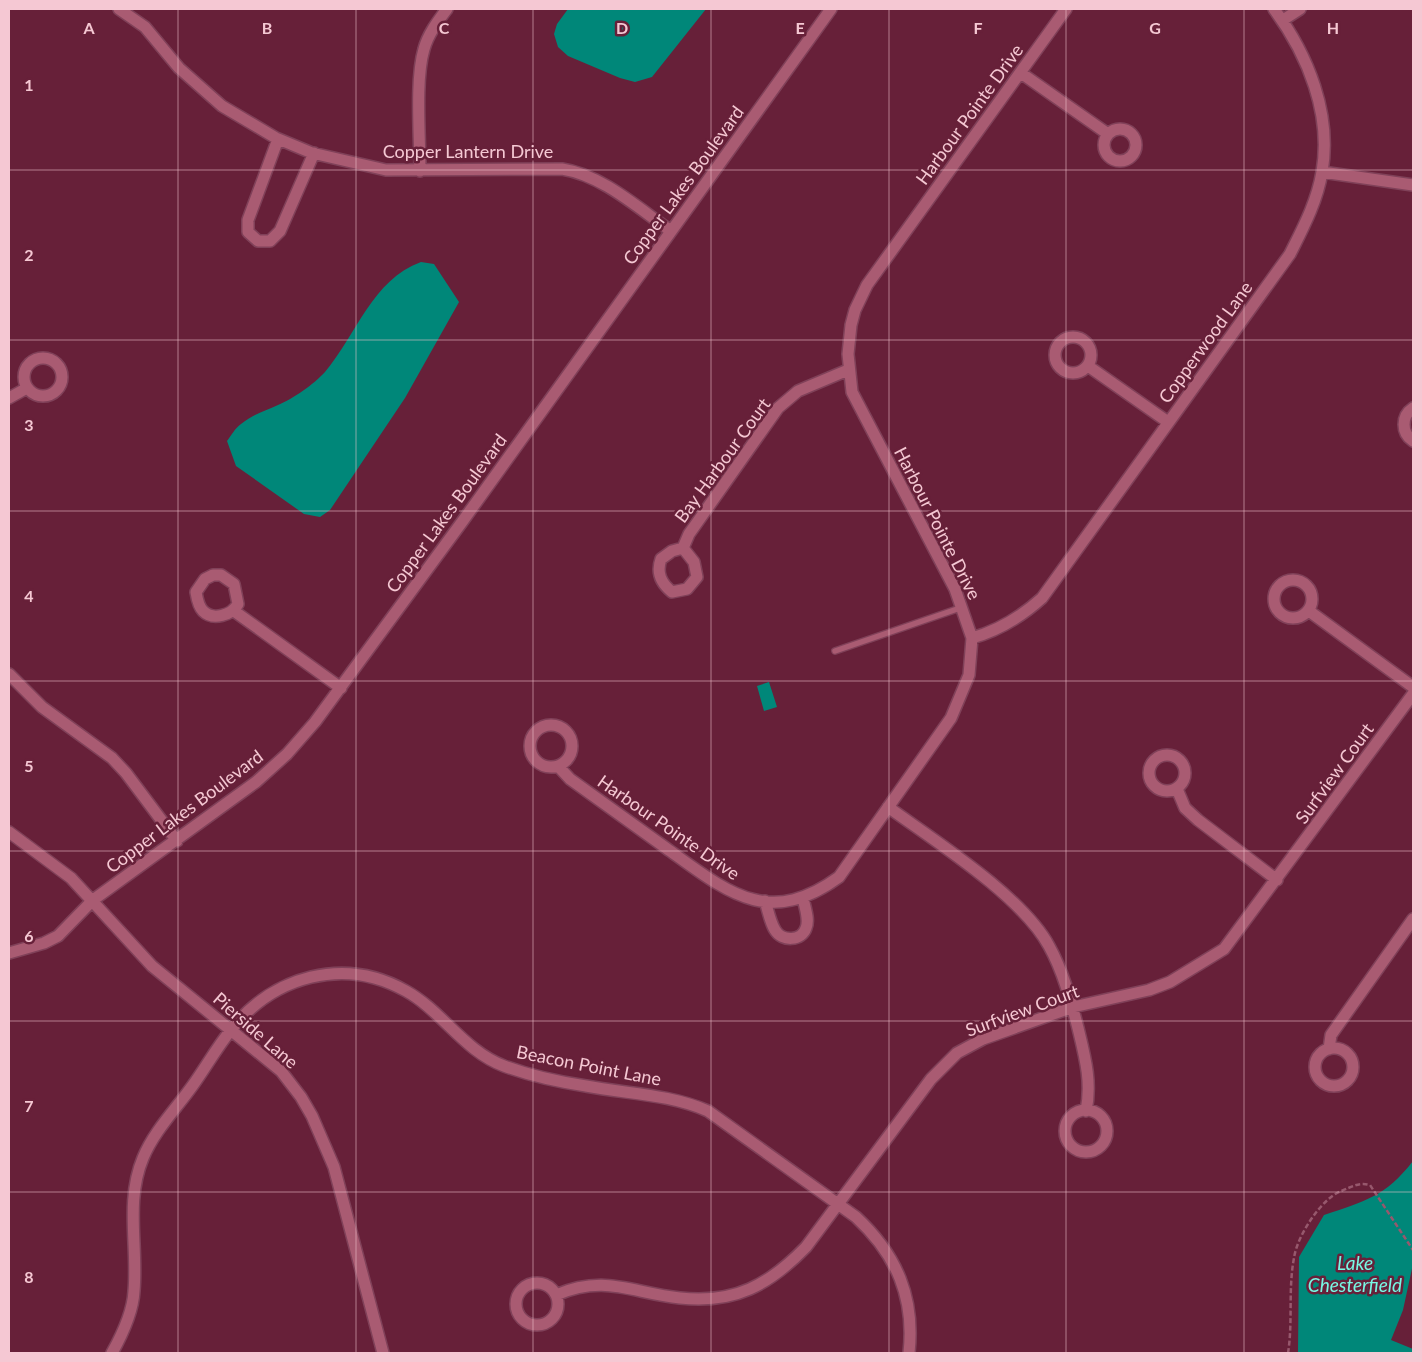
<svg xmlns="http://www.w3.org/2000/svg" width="1422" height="1362" font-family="Lato,sans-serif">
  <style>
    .water { fill: #008779 }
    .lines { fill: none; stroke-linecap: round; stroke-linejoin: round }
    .lane-casing { stroke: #804159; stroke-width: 8 }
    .street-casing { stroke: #804159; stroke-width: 14 }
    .path { stroke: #97586d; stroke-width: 2.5; stroke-dasharray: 5 2.5; stroke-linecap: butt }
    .lane { stroke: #a95b72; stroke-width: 5.5 }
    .street { stroke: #a95b72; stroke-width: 11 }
    .grid { fill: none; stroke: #f5c8d3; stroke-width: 1; stroke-opacity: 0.55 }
    .labels { text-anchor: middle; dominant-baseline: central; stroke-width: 5; stroke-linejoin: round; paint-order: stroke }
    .street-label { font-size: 18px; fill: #f5c8d3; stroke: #672039 }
    .water-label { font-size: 19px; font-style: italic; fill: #77f8e4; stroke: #672039 }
    .grid-label { font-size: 16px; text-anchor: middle; font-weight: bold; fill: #f5c8d3; stroke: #672039; stroke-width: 5; stroke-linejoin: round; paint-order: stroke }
  </style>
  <rect width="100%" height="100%" fill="#672039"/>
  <path class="water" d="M 568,9 L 706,9 L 652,77 L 635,82 L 620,78 L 568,56 L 558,47 L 554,34 L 557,24 Z
    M 421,262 L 434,264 L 459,302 L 405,398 L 330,510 L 320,517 L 304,514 L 236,466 L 227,441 C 231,436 235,428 241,424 C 253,414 265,411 278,405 C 293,399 314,384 325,372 C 357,334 372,280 421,262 Z
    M 769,682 L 777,707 L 764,711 L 757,686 Z
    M 1413,1161 L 1413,1264 L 1403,1310 L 1391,1340 L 1413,1349 L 1413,1353 L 1298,1353 L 1299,1257 L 1324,1215 C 1365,1201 1385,1197 1413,1161 Z"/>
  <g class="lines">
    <g class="lane-casing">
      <path id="lane" d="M 835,651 L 963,607"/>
    </g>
    <g class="street-casing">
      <path id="street" d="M 119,9 L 145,27 L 179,68 L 222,106 L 276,138 L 312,153 L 386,170 L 562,169 C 602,175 638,208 671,231
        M 1283,20 L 1300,9
        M 1021,73 L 1108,134
        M1104 145a16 16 0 1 1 32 0a16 16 0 1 1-32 0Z
        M 278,139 L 248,220 L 248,232 L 258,241 L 270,241 L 280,231 L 314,153
        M 420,171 C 420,138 415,79 424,49 C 428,34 438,21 447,9
        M 1322,172 L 1413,185
        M1055 355a18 18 0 1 1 36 0a18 18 0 1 1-36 0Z
        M24 377a19 19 0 1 1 38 0a19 19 0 1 1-38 0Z
        M 1088,366 L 1168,422
        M 9,398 L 27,388
        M 1413,408 C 1401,416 1401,433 1413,441
        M 683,548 L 694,562 L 697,577 L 687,589 L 672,592 C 661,583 656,573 661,559 L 672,551 L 683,548 L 689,534 L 778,408 L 798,391 L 848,370
        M 213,575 L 221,575 L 234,584 L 238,604 C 232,615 213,621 203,611 C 198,606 197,598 196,592 L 205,579 Z
        M1274 599a19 19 0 1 1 38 0a19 19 0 1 1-38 0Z
        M 234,611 L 341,688
        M 1309,611 L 1413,687
        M 972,638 C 1000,630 1021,617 1042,598 L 1290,254 C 1303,228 1317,202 1322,172 C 1332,114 1308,55 1274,9
        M 9,674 L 42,707 L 112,758 L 126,773 L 177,841
        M530 746a21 21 0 1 1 42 0a21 21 0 1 1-42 0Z
        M1149 773a18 18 0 1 1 36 0a18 18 0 1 1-36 0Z
        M 558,766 L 570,779 C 602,802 634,825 666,848 C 726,891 768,929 839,877 L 951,718 L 969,675 L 972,638 L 955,589 L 852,392 L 848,354 L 851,325 L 855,310 L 867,285 L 1066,9
        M 1177,789 L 1185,808 L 1198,820 L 1277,880
        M 888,807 C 935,841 1022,896 1049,946 C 1063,971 1071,1001 1078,1028 C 1085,1057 1092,1082 1086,1111
        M 9,832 L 71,878 L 152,966 L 281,1071 L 301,1097 L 312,1116 L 334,1167 L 383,1353
        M 765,901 C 768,910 770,922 775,930 C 782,942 802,941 806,928 C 810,919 804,906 803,897
        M 9,953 L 44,943 L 58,936 L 93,900 L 256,782 L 287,754 L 315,722 L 462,522 L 831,9
        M1315 1067a19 19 0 1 1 38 0a19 19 0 1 1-38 0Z
        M 1329,1049 L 1331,1035 L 1413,919
        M1065 1131a21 21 0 1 1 42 0a21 21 0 1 1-42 0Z
        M516 1304a21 21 0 1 1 42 0a21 21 0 1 1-42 0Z
        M 556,1295 C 605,1274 632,1293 680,1298 C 735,1304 769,1285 806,1247 L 931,1079 L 957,1053 L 983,1039 L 1073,1007 L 1149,990 L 1170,982 L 1224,949 L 1413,694
        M 112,1353 C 122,1335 133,1312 134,1291 C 138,1246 125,1201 143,1158 C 154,1131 176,1109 193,1085 C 206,1067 217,1047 231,1030 C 273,976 344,956 406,991 C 442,1011 464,1051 504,1066 C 531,1076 559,1082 586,1086 C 628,1094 669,1094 708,1111 L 856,1217 C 897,1255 915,1298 909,1353"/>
    </g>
    <path class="path" d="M 1288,1353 C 1293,1322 1288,1289 1294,1258 C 1297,1236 1321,1199 1341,1191 C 1352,1187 1358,1182 1370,1185 L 1413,1250"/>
    <use href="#lane" class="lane"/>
    <use href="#street" class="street"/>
  </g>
  <path class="grid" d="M 178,9 L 178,1353M 356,9 L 356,1353M 533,9 L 533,1353M 711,9 L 711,1353M 889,9 L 889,1353M 1066,9 L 1066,1353M 1244,9 L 1244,1353M 9,170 L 1413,170M 9,340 L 1413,340M 9,511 L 1413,511M 9,681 L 1413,681M 9,851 L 1413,851M 9,1021 L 1413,1021M 9,1192 L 1413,1192"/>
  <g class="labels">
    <g class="street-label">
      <text transform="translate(969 114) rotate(-54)">Harbour Pointe Drive</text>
      <text x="468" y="151">Copper Lantern Drive</text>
      <text transform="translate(683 185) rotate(-54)">Copper Lakes Boulevard</text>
      <text transform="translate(1205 342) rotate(-54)">Copperwood Lane</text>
      <text transform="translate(722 460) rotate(-54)">Bay Harbour Court</text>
      <text transform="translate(446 513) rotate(-54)">Copper Lakes Boulevard</text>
      <text transform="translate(938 523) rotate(63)">Harbour Pointe Drive</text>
      <text transform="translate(1334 773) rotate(-54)">Surfview Court</text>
      <text transform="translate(184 811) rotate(-37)">Copper Lakes Boulevard</text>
      <text transform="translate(669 827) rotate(35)">Harbour Pointe Drive</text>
      <text transform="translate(1022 1010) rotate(-20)">Surfview Court</text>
      <text transform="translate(256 1030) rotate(41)">Pierside Lane</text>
      <text transform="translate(589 1065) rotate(11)">Beacon Point Lane</text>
    </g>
    <g class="water-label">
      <text x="1355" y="1262">Lake<tspan x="1355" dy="22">Chesterfield</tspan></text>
    </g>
  </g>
  <g class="grid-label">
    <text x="89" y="34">A</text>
    <text x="267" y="34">B</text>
    <text x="444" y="34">C</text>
    <text x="622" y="34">D</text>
    <text x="800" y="34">E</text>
    <text x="978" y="34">F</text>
    <text x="1155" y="34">G</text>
    <text x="1333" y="34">H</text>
    <text x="29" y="91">1</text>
    <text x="29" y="261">2</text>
    <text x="29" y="431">3</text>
    <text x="29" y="602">4</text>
    <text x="29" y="772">5</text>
    <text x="29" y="942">6</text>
    <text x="29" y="1112">7</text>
    <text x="29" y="1283">8</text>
  </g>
  <rect width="1422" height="1362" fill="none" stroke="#f5c8d3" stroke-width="20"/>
</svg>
